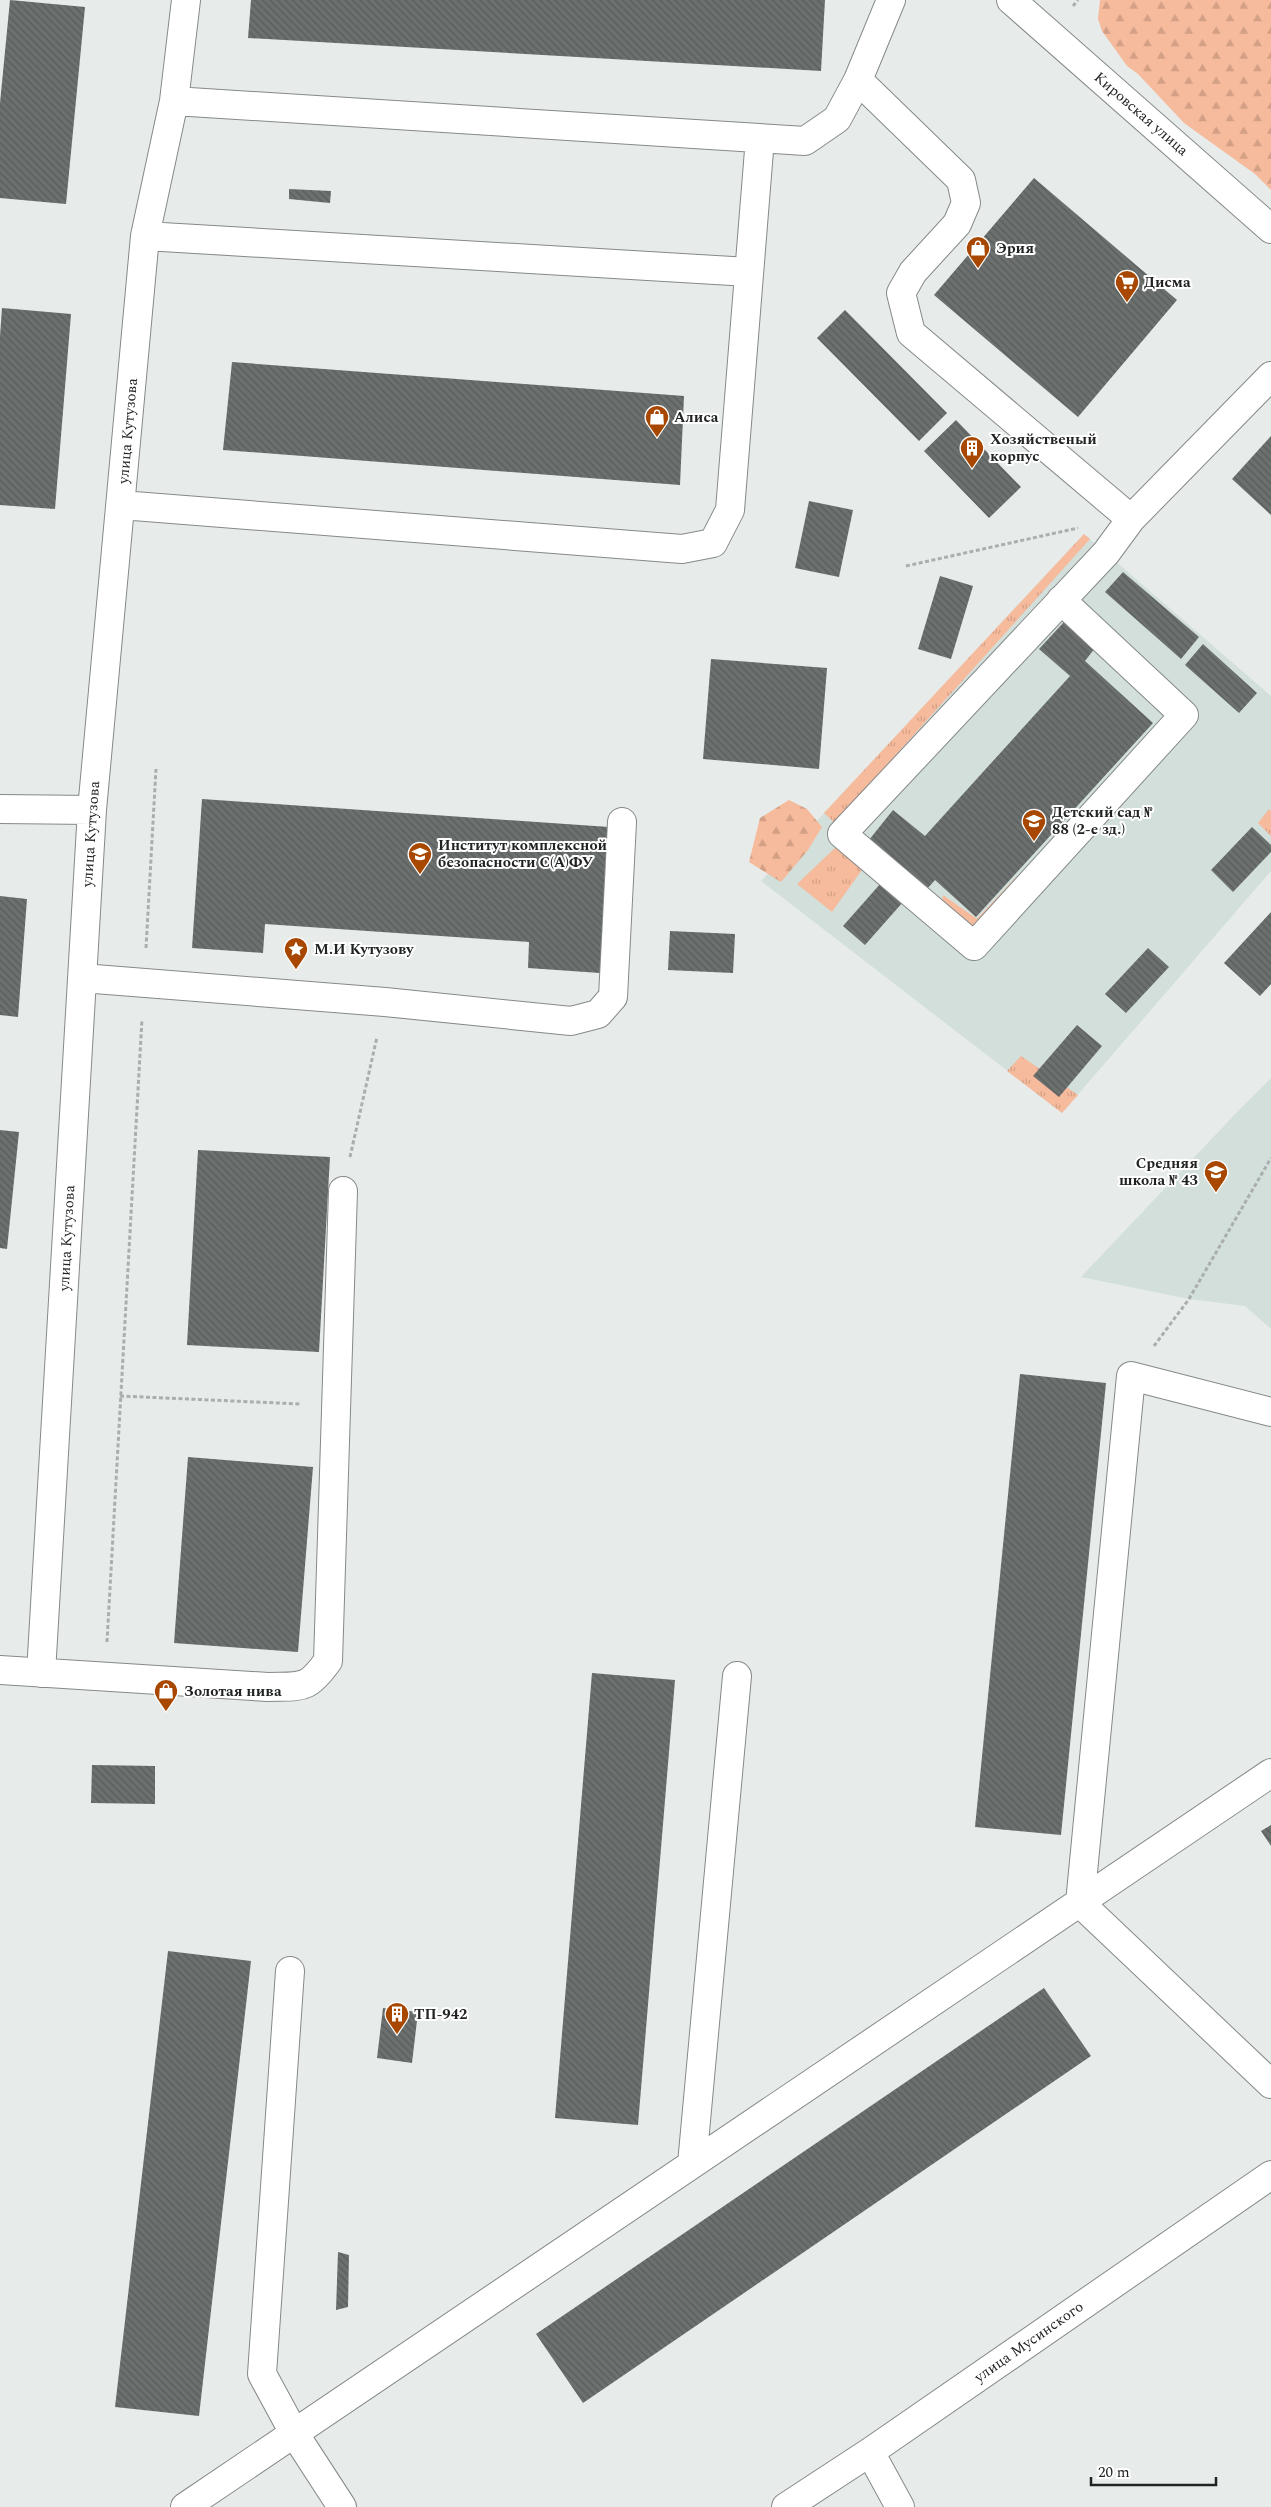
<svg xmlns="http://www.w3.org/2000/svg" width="1271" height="2507" font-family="Spectral,serif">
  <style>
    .built { fill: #d2dfdb }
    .grass { fill: url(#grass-tufts) }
    .forest { fill: url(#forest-firs) }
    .building { fill: url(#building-back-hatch) }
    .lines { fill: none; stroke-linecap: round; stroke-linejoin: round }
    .minor-casing { stroke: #858988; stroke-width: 30 }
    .path { stroke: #aaaead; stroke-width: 3; stroke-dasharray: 4 2.5; stroke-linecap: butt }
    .minor { stroke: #fff; stroke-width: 28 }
    .labels { text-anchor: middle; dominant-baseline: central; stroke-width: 4; stroke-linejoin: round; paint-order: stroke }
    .street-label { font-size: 15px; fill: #212323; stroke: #fff }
    .poi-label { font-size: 15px; font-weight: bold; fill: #212323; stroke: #fff; text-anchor: start }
  </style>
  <defs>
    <pattern id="grass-tufts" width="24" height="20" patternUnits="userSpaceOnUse" patternTransform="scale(1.25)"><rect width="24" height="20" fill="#f6ba9c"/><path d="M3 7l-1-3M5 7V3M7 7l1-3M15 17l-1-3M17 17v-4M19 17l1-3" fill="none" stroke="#d3a086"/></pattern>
    <pattern id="forest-firs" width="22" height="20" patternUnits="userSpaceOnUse" patternTransform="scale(1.25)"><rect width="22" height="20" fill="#f6ba9c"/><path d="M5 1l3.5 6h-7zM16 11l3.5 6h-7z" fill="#d3a086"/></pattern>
    <pattern id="building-back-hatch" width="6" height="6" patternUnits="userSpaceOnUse" patternTransform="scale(1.25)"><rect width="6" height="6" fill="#6c706f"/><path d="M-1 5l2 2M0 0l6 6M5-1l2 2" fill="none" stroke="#585c5b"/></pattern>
  </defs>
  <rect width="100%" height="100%" fill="#e7ecea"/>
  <path class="built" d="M 1084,534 L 1271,696 L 1271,871 L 1062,1113 L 761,881 Z
    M 1271,1078 L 1271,1329 L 1245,1306 L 1189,1299 L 1081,1277 L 1240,1109 Z"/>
  <path class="grass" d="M 1084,534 L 1090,539 L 866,788 L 870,793 L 839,827 L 824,813 Z
    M 1269,809 L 1271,811 L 1271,836 L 1258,823 Z
    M 837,846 L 864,867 L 832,912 L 797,884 Z
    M 1017,876 L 1023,882 L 979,934 L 941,908 L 943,895 L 977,919 Z
    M 1021,1056 L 1078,1095 L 1062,1113 L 1007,1071 Z"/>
  <path class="forest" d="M 1100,0 L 1271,0 L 1271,190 L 1255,174 L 1184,123 L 1138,74 L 1127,66 L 1102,31 L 1098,19 Z
    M 789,800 L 807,809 L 822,827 L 808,850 L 781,882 L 749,862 L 760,818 Z"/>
  <path class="building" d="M 10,0 L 85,7 L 66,204 L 0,198 L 0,103 Z
    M 251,0 L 825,0 L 821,71 L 248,38 Z
    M 1034,178 L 1177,300 L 1078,417 L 934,295 Z
    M 289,189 L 331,191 L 330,203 L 289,199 Z
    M 2,308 L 71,314 L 55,509 L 0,505 L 0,336 Z
    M 845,310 L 947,413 L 919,441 L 817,338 Z
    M 232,362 L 684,396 L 680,485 L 223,450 Z
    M 956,420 L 1021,487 L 989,518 L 924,451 Z
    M 1271,436 L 1271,515 L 1232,479 Z
    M 809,501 L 853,510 L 839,577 L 795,568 Z
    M 1123,572 L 1199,637 L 1181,659 L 1105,592 Z
    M 940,576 L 973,586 L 951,659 L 918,649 Z
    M 1064,622 L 1095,648 L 1085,661 L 1153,723 L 976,917 L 935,880 L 927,889 L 869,840 L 893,810 L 925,836 L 1070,676 L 1039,649 Z
    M 1203,644 L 1257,693 L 1239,713 L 1185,665 Z
    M 711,659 L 827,668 L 819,769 L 703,759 Z
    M 202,799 L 609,827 L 600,973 L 528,968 L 529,942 L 265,924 L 263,953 L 192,948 Z
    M 1252,827 L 1271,845 L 1271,852 L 1233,892 L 1211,870 Z
    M 881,883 L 903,902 L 865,945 L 843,926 Z
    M 0,896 L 27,899 L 18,1017 L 0,1015 Z
    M 1271,912 L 1271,984 L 1260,996 L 1224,963 Z
    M 670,931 L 735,934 L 733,973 L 668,970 Z
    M 1148,948 L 1169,967 L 1126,1013 L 1105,994 Z
    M 1077,1025 L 1102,1046 L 1059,1097 L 1033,1076 Z
    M 0,1130 L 19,1132 L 7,1249 L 0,1248 Z
    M 198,1150 L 330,1157 L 319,1352 L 187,1345 Z
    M 1020,1374 L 1106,1383 L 1061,1835 L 975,1827 Z
    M 188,1457 L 313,1467 L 298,1652 L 174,1643 Z
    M 592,1673 L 675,1680 L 638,2125 L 555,2118 Z
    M 92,1765 L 155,1766 L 155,1804 L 91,1803 Z
    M 1271,1825 L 1271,1846 L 1261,1831 Z
    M 168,1951 L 251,1961 L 199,2416 L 115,2407 Z
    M 1044,1988 L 1091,2056 L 583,2403 L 536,2334 Z
    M 383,2008 L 418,2012 L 412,2063 L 377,2058 Z
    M 338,2252 L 349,2255 L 348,2307 L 336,2310 Z"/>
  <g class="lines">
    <g class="minor-casing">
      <path id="minor" d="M 891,0 L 858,80 L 961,180 L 966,203 L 957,224 L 913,272 L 901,293 L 911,333 L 1131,519 L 1271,376
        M 1011,0 L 1271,229
        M 174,101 L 805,141 L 837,119 L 858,80
        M 145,236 L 749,272
        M 121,505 L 682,549 L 713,543 L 730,510 L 760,138
        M 1061,600 L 1184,715 L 974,946 L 842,834 L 1106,553 L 1131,519
        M 0,809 L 92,810
        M 82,978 L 385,1002 L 571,1021 L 598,1014 L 613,997 L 622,822
        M 1271,1412 L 1131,1376 L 1080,1903 L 1271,2084
        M 0,1670 L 268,1687 C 303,1686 307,1690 328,1661 L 343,1191
        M 41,1673 L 92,810 L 145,236 L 174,101 L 186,0
        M 290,1971 L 262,2374 L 294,2433 L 342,2507
        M 692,2164 L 737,1676
        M 870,2452 L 900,2507
        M 185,2507 L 1271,1773
        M 786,2507 L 870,2452 L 1271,2175"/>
    </g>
    <path class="path" d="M 1073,6 L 1078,0
      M 906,566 L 1078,528
      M 146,948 L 156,769
      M 350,1157 L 377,1037
      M 1154,1346 L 1189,1299 L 1271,1158
      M 120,1396 L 301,1404
      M 107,1642 L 142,1019"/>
    <use href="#minor" class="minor"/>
  </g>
  <defs>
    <g id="shop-pin" transform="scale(1.25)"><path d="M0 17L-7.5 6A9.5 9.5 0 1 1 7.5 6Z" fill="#a74700" stroke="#fff"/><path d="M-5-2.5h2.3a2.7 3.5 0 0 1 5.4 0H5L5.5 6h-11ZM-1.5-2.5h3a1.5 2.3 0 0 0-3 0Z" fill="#fff"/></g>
    <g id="supermarket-pin" transform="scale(1.25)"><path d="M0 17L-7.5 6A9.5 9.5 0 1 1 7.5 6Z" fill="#a74700" stroke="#fff"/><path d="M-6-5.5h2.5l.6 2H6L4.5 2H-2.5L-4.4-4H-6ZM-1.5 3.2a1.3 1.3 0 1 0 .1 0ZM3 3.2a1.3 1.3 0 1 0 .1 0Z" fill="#fff"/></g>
    <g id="building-pin" transform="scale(1.25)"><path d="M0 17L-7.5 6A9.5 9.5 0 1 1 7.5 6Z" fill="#a74700" stroke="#fff"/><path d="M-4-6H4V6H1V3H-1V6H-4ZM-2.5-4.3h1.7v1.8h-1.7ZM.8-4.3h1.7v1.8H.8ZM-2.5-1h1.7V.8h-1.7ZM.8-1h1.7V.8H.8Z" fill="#fff"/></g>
    <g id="school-pin" transform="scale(1.25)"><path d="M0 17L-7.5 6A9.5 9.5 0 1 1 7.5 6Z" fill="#a74700" stroke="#fff"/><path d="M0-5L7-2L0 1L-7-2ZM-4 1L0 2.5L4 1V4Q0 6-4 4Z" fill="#fff"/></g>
    <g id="university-pin" transform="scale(1.25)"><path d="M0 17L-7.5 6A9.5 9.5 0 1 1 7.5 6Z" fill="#a74700" stroke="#fff"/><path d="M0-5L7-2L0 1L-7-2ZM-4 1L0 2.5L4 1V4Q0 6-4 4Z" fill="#fff"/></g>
    <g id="sight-pin" transform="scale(1.25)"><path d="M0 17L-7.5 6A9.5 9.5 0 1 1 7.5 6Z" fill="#a74700" stroke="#fff"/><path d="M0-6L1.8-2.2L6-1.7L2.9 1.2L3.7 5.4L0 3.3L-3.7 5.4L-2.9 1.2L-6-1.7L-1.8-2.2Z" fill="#fff"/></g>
  </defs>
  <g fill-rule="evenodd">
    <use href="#shop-pin" x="978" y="248"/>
    <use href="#supermarket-pin" x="1127" y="282"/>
    <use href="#shop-pin" x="657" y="417"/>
    <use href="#building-pin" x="972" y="448"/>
    <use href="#school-pin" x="1034" y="821"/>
    <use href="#university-pin" x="420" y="854"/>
    <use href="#sight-pin" x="296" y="949"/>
    <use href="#school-pin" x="1216" y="1172"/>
    <use href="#shop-pin" x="166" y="1691"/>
    <use href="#building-pin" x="397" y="2014"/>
  </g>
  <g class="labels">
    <g class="street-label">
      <text transform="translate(1141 114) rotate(41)">Кировская улица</text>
      <text transform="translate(128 431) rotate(-85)">улица Кутузова</text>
      <text transform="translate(91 834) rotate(-86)">улица Кутузова</text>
      <text transform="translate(67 1238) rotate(-87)">улица Кутузова</text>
      <text transform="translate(1029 2342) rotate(-35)">улица Мусинского</text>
    </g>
    <g class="poi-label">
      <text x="996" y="248">Эрия</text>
      <text x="1144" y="282">Дисма</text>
      <text x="674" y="417">Алиса</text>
      <text x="990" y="439">Хозяйственый<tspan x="990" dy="17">корпус</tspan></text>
      <text x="1052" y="812">Детский сад №<tspan x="1052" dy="17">88 (2-е зд.)</tspan></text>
      <text x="438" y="845">Институт комплексной<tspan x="438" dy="17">безопасности С(А)ФУ</tspan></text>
      <text x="314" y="949">М.И Кутузову</text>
      <text x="1198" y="1163" text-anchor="end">Средняя<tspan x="1198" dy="17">школа № 43</tspan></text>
      <text x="184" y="1691">Золотая нива</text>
      <text x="414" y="2014">ТП-942</text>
    </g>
  </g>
  <path d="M1091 2477v8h125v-8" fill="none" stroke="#212323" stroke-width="2.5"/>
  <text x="1098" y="2477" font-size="15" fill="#212323" stroke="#ffffff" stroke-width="4" paint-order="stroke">20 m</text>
</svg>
